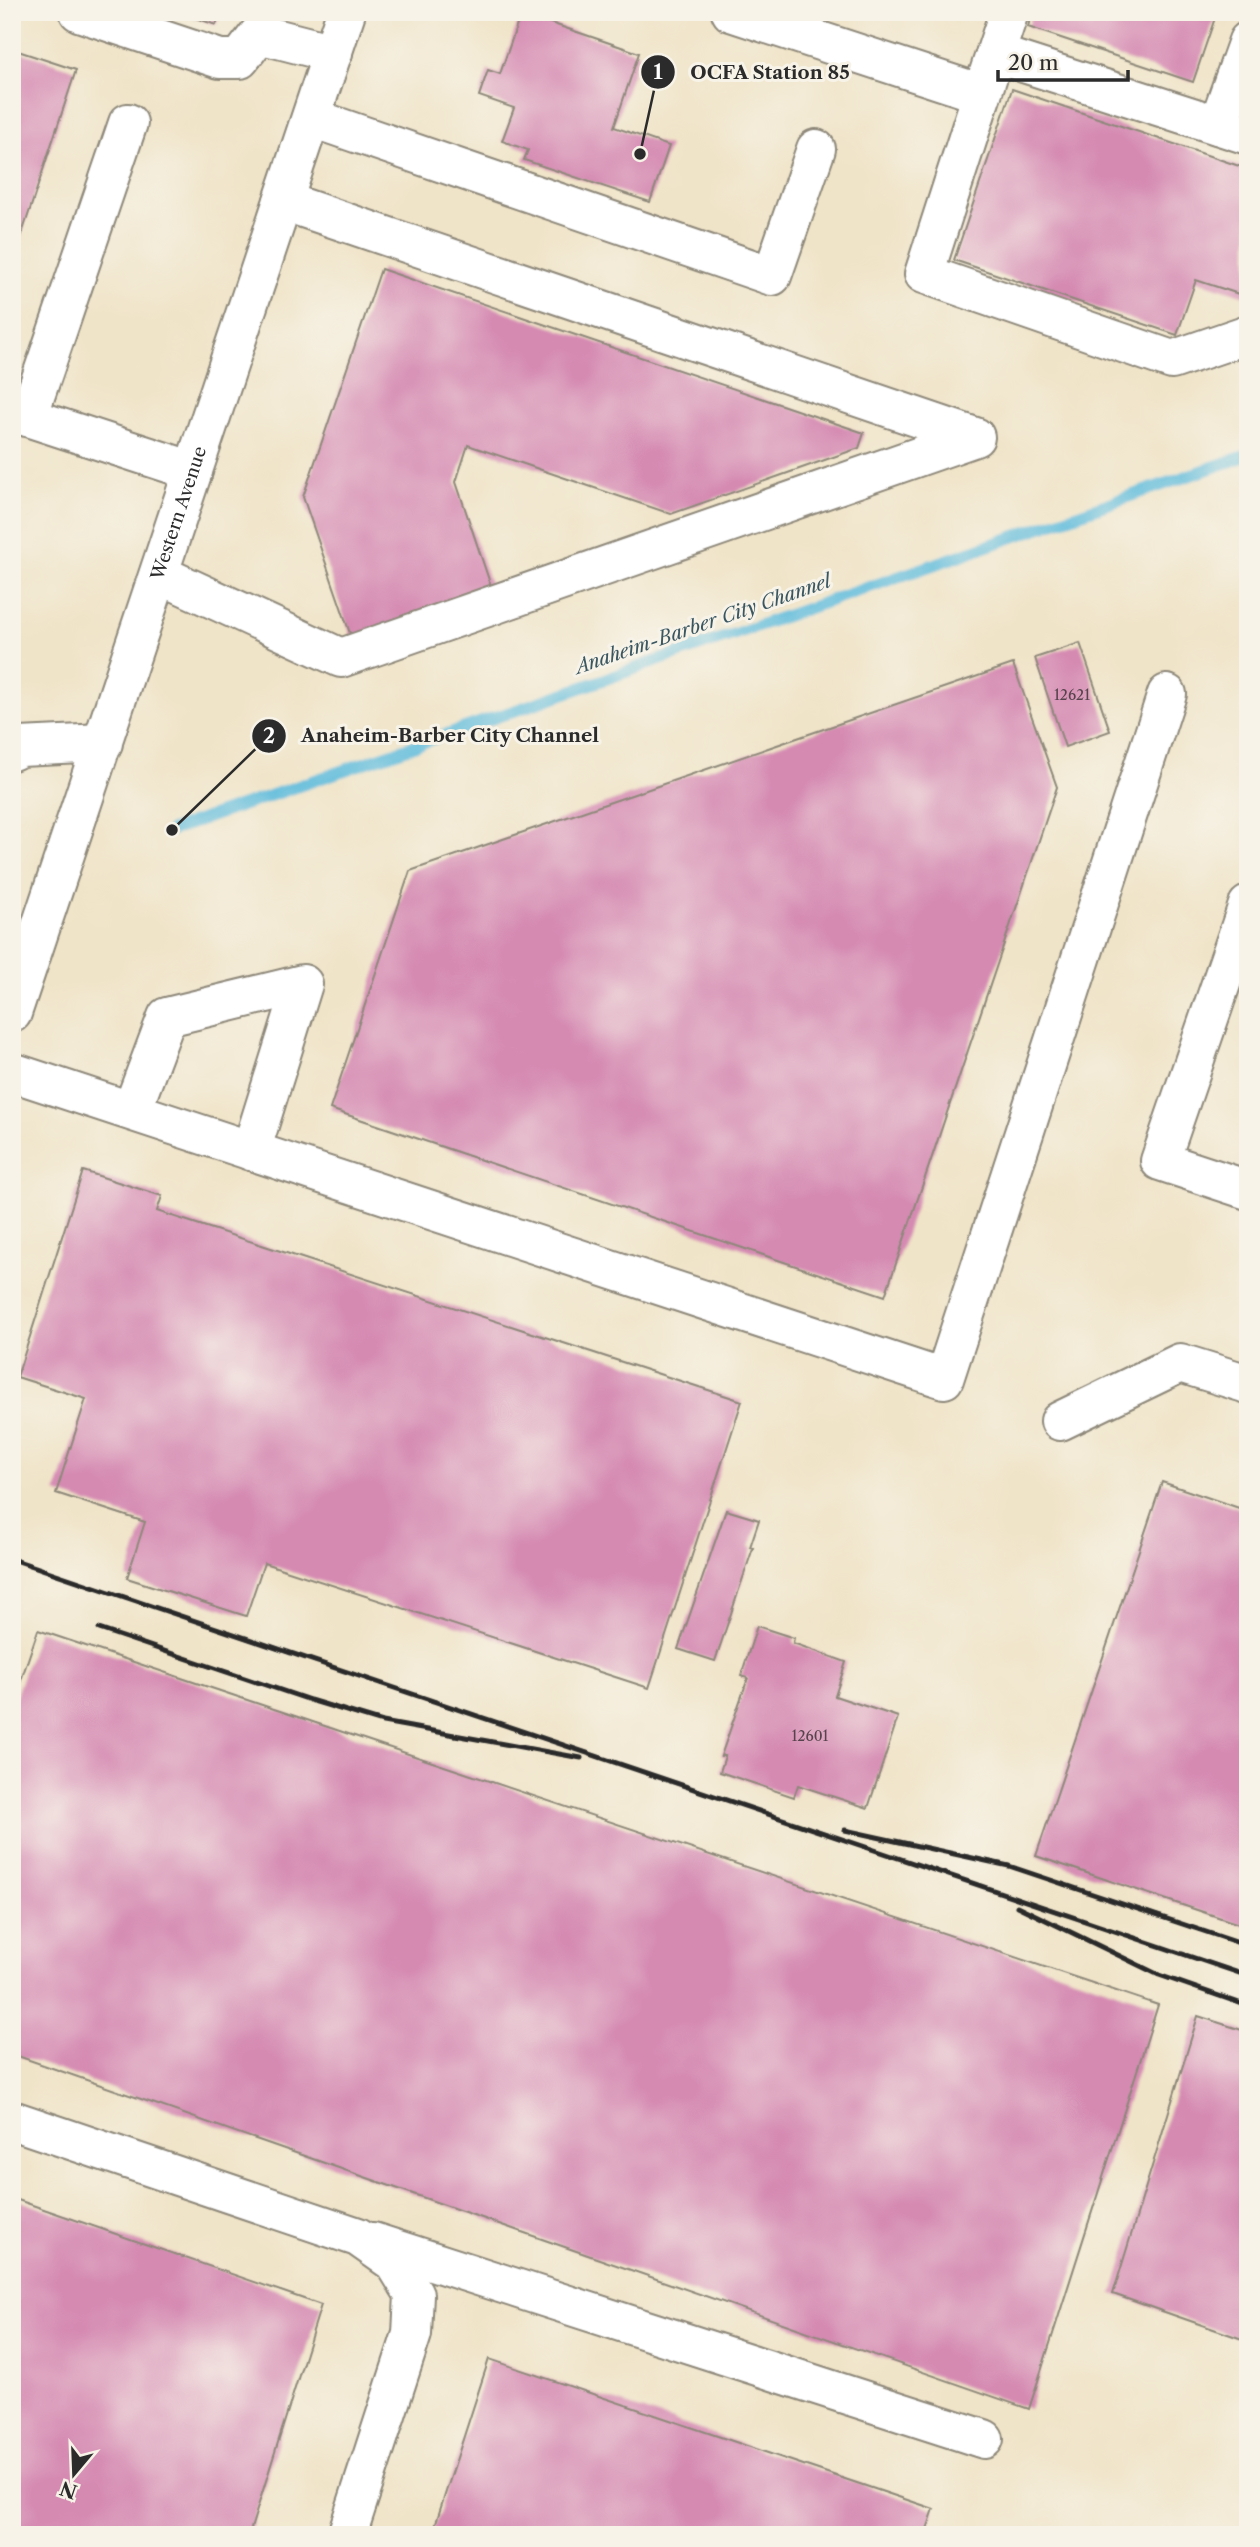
<svg xmlns="http://www.w3.org/2000/svg" width="1260" height="2547" font-family="'Libre Caslon Text',serif">
  <style>
    .lines { fill: none; stroke-linecap: round; stroke-linejoin: round }
    .stream { stroke: #5dbbdb; stroke-width: 12 }
    .building { fill: #d58ab2 }
    .minor-casing { stroke: #8e887a; stroke-width: 42 }
    .minor { stroke: #fff; stroke-width: 38 }
    .rail { stroke: #2b2b2b; stroke-width: 5 }
    .labels { text-anchor: middle; dominant-baseline: central; stroke-width: 6; stroke-linejoin: round; paint-order: stroke }
    .number-label { font-size: 14px; fill: #56434d }
    .street-label { font-size: 18px; fill: #2b2b2b; stroke: #f7f3e8 }
    .water-label { font-size: 19px; font-style: italic; fill: #3a5660; stroke: #f7f3e8 }
    .leader { fill: none; stroke: #2b2b2b; stroke-width: 2.5 }
    .callout-dot { fill: #2b2b2b; stroke: #f7f3e8; stroke-width: 2.5 }
    .mark-label { font-size: 21px; text-anchor: middle; font-weight: bold; fill: #fff }
    .callout-label { font-size: 19px; text-anchor: middle; font-weight: bold; fill: #2b2b2b; stroke: #f7f3e8; stroke-width: 6; stroke-linejoin: round; paint-order: stroke }
  </style>
  <rect width="100%" height="100%" fill="#f7f3e8"/>
  <filter id="ink" filterUnits="userSpaceOnUse"><feTurbulence type="fractalNoise" baseFrequency=".0143" numOctaves="2"/><feDisplacementMap in="SourceGraphic" scale="14" xChannelSelector="R" yChannelSelector="G"/><feConvolveMatrix kernelMatrix="1 2 1 2 8 2 1 2 1" color-interpolation-filters="sRGB"/></filter>
  <filter id="wash" filterUnits="userSpaceOnUse"><feTurbulence type="fractalNoise" baseFrequency=".00686" numOctaves="4" result="noise"/><feDisplacementMap in="SourceGraphic" scale="28" xChannelSelector="R" yChannelSelector="G"/><feGaussianBlur stdDeviation="1.57" result="paint"/><feColorMatrix in="noise" values="0 0 0 0 0 0 0 0 0 0 0 0 0 0 0 0 0 1.4 0 .05"/><feComposite in="paint" operator="in"/></filter>
  <g filter="url(#wash)">
    <rect width="100%" height="100%" fill="#f0e4c8"/>
    <g class="lines">
      <path class="stream" d="M 172,830 L 1248,455"/>
    </g>
    <g id="blocks">
      <path class="building" d="M 178,12 L 221,12 L 216,25 Z
        M 1032,12 L 1217,12 L 1193,82 L 1028,27 Z
        M 521,13 L 639,53 L 614,127 L 669,146 L 650,202 L 524,160 L 528,150 L 502,141 L 514,108 L 479,96 L 488,70 L 500,74 Z
        M 12,49 L 76,70 L 13,261 L 12,261 Z
        M 1012,89 L 1248,169 L 1248,297 L 1196,280 L 1177,335 L 954,260 Z
        M 381,269 L 864,433 L 859,448 L 671,514 L 468,445 L 456,482 L 493,592 L 352,639 L 303,497 Z
        M 1080,643 L 1110,731 L 1065,747 L 1035,658 Z
        M 1013,664 L 1057,787 L 885,1296 L 330,1109 L 410,871 Z
        M 83,1171 L 162,1196 L 157,1211 L 742,1401 L 649,1688 L 264,1563 L 246,1616 L 127,1578 L 145,1522 L 56,1493 L 86,1399 L 17,1377 Z
        M 1162,1482 L 1248,1511 L 1248,1927 L 1036,1856 Z
        M 726,1510 L 759,1520 L 750,1547 L 753,1548 L 715,1661 L 678,1649 Z
        M 757,1626 L 794,1638 L 793,1643 L 846,1662 L 835,1696 L 898,1717 L 868,1808 L 798,1785 L 794,1797 L 720,1772 L 725,1756 L 721,1756 L 748,1678 L 741,1676 Z
        M 38,1630 L 1158,2005 L 1029,2409 L 12,2054 L 12,1707 Z
        M 1198,2016 L 1248,2032 L 1248,2341 L 1113,2294 Z
        M 12,2198 L 321,2305 L 249,2535 L 12,2535 Z
        M 489,2359 L 934,2509 L 925,2535 L 432,2535 Z"/>
    </g>
  </g>
  <g filter="url(#ink)">
    <use href="#blocks" fill-opacity="0" stroke="#8e887a" stroke-width="2"/>
    <g class="lines">
      <g class="minor-casing">
        <g id="minor">
          <path d="M 79,12 L 220,59 L 240,59 L 259,34 L 333,53"/>
          <path d="M 731,12 L 982,94 L 1009,12"/>
          <path d="M 996,54 L 1248,135"/>
          <path d="M 982,94 L 924,274 L 1172,360 L 1248,334"/>
          <path d="M 312,118 L 772,276 L 816,149"/>
          <path d="M 1218,125 L 1248,41"/>
          <path d="M 12,412 L 193,471"/>
          <path d="M 28,417 L 128,123"/>
          <path d="M 159,574 L 341,658 L 975,437 L 283,201"/>
          <path d="M 12,751 L 20,747 L 103,743"/>
          <path d="M 1248,905 L 1160,1161 L 1248,1190"/>
          <path id="s1" d="M 12,1013 L 346,12"/>
          <path d="M 12,1072 L 944,1379 L 1167,694"/>
          <path d="M 132,1110 L 167,1017 L 303,984 L 251,1151"/>
          <path d="M 1060,1421 L 1180,1363 L 1248,1384"/>
          <path d="M 12,2120 L 358,2237 L 395,2263 L 414,2294 L 412,2334 L 347,2535"/>
          <path d="M 373,2242 L 984,2439"/>
        </g>
      </g>
      <use href="#minor" class="minor"/>
      <path class="rail" d="M 12,1559 L 1248,1976
        M 99,1629 L 310,1700 L 383,1722 L 581,1758
        M 845,1830 L 1009,1866 L 1248,1946
        M 1017,1906 L 1159,1975 L 1248,2006"/>
    </g>
  </g>
  <g class="labels">
    <g class="number-label">
      <text x="1072" y="695">12621</text>
      <text x="810" y="1736">12601</text>
    </g>
    <g class="street-label">
      <text stroke="none"><textPath href="#s1" startOffset="527">Western Avenue</textPath></text>
    </g>
    <g class="water-label">
      <text transform="translate(703 624) rotate(-19)">Anaheim-Barber City Channel</text>
    </g>
  </g>
  <path class="leader" d="M640 154L658 72M172 830L269 736"/>
  <g class="callout-dot">
    <circle cx="640" cy="154" r="7"/>
    <circle cx="172" cy="830" r="7"/>
    <circle cx="658" cy="72" r="18"/>
    <circle cx="269" cy="736" r="18"/>
  </g>
  <g class="mark-label">
    <text x="658" y="79">1</text>
    <text x="269" y="743">2</text>
  </g>
  <g class="callout-label">
    <text x="770" y="79">OCFA Station 85</text>
    <text x="450" y="742">Anaheim-Barber City Channel</text>
  </g>
  <rect width="1260" height="2547" fill="none" stroke="#f7f3e8" stroke-width="42"/>
  <g transform="translate(74 2474) rotate(199)" stroke="#f7f3e8" stroke-width="5" paint-order="stroke">
  <path d="M0-5L12 26L0 18L-12 26Z" fill="#2b2b2b"/>
  <text y="-10" font-size="19" font-weight="bold" text-anchor="middle" fill="#2b2b2b">N</text>
  </g>
  <path d="M998 70v10h130v-10" fill="none" stroke="#2b2b2b" stroke-width="3.5"/>
  <text x="1008" y="70" font-size="21" fill="#2b2b2b" stroke="#f7f3e8" stroke-width="5" paint-order="stroke">20 m</text>
</svg>
